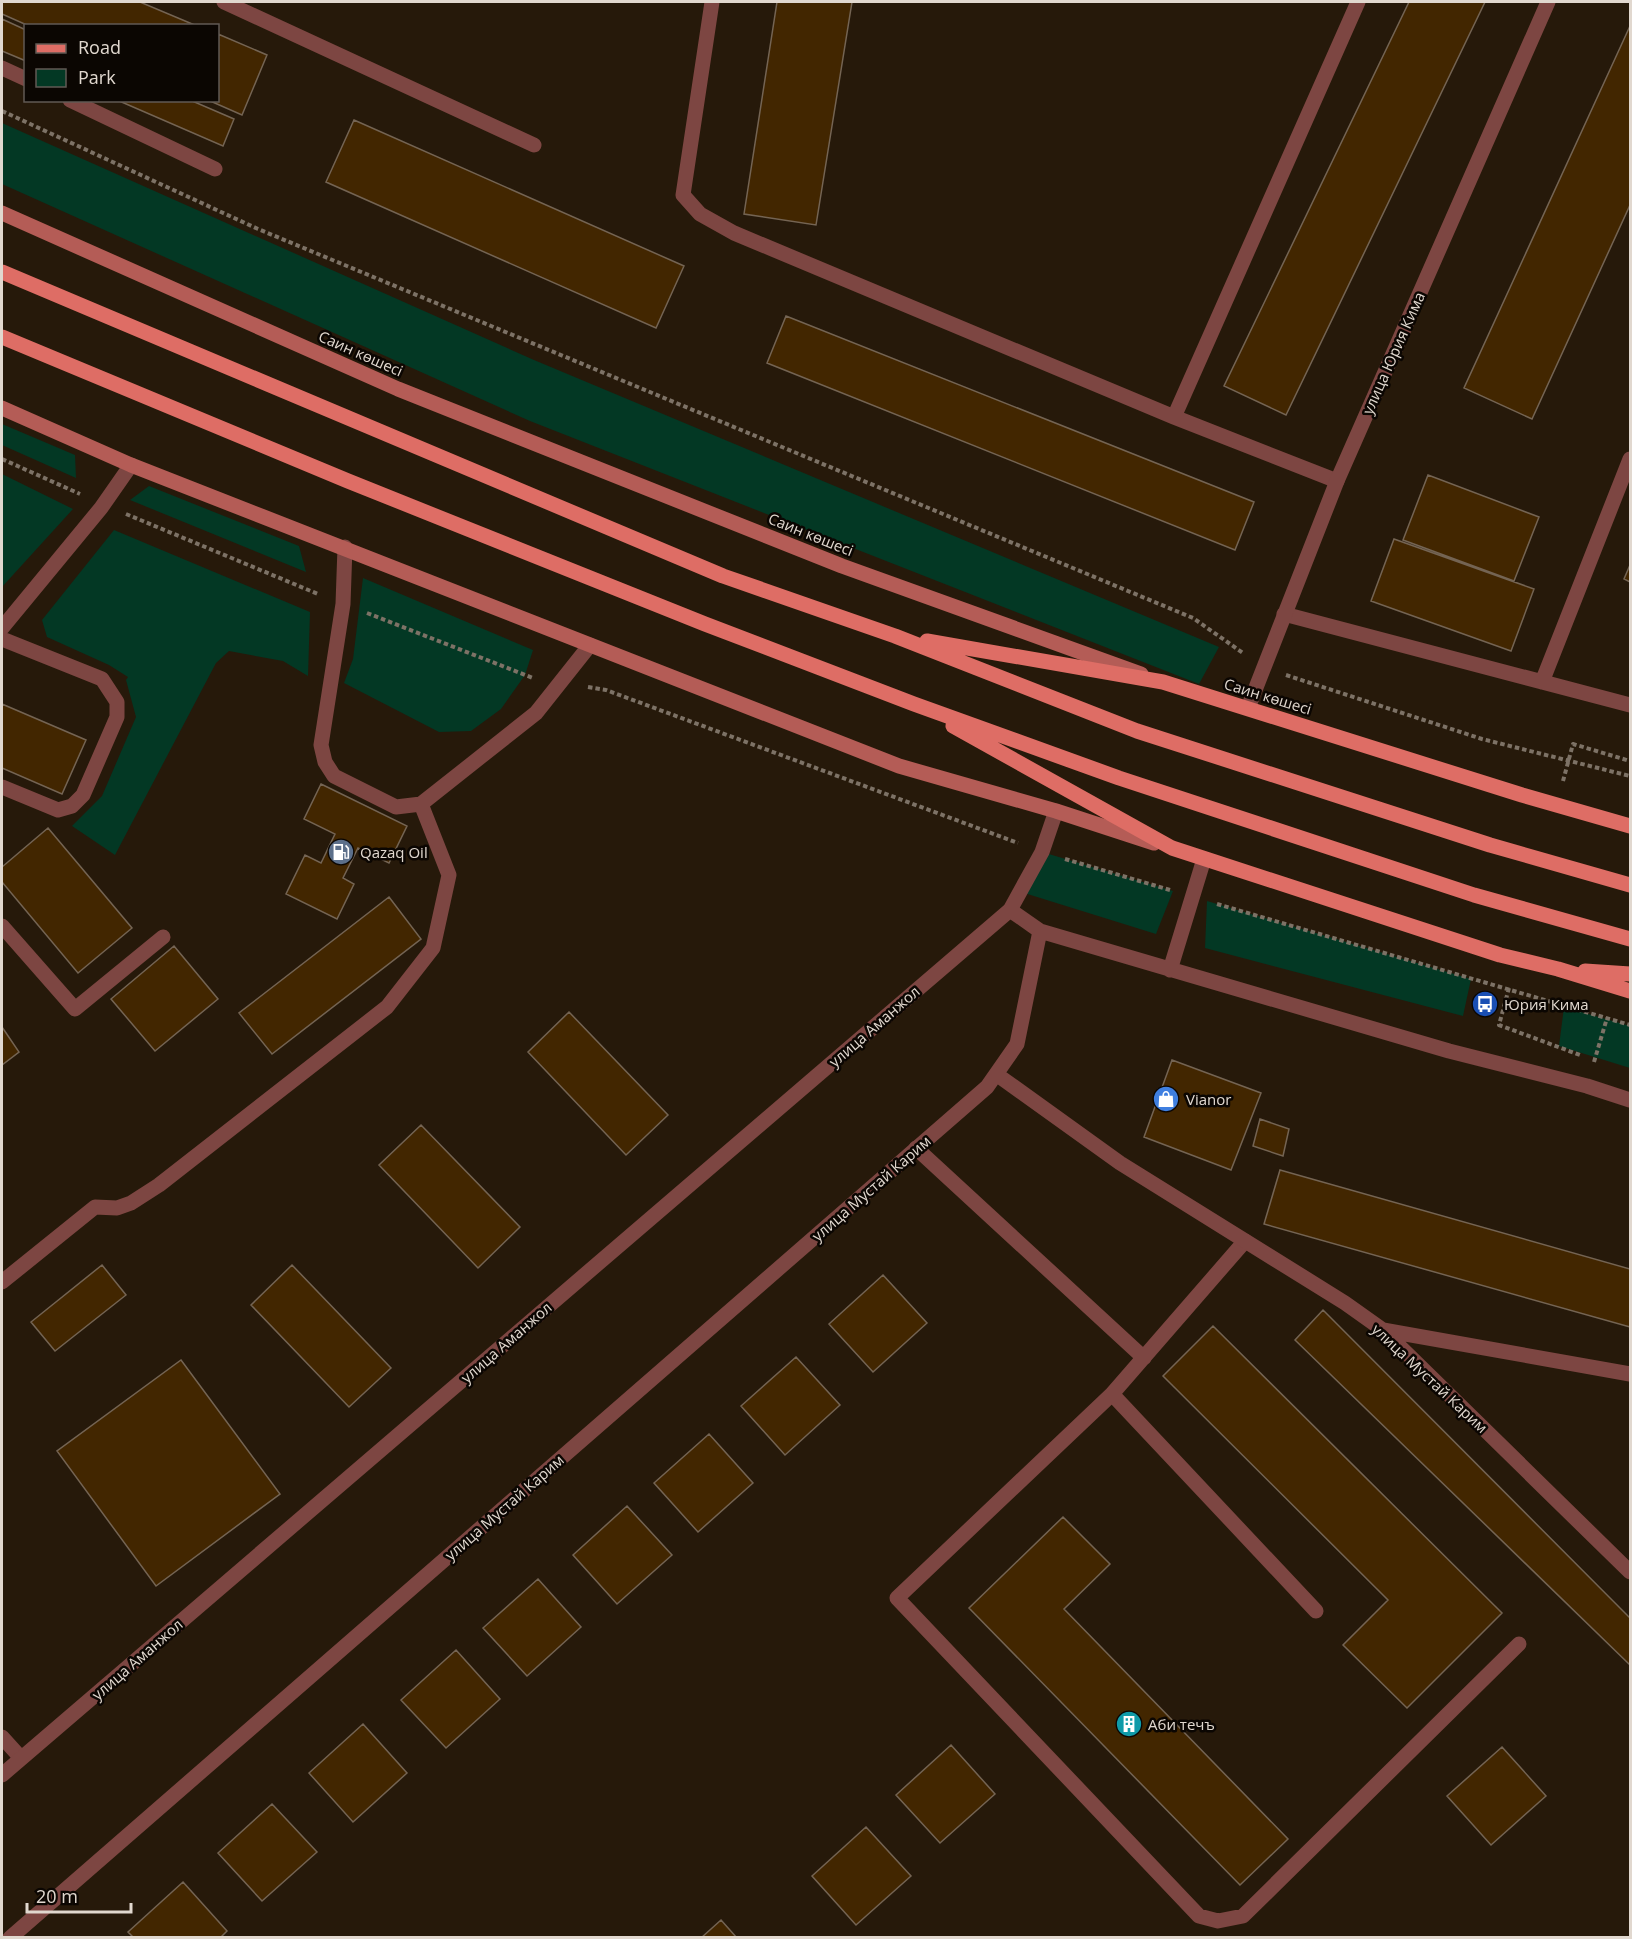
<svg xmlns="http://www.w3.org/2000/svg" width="1632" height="1939" font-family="'Open Sans',sans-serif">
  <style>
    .green { fill: #033824 }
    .building { fill: #422600; stroke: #746453; stroke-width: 1.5 }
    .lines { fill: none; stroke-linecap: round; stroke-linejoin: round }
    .path { stroke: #7d7266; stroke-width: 4; stroke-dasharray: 4.5 3; stroke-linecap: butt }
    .lane { stroke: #7d4642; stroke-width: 15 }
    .street { stroke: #7d4642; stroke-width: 15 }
    .secondary { stroke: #b45c56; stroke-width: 15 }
    .primary { stroke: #de6d65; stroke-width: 15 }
    .labels { text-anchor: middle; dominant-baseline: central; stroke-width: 5; stroke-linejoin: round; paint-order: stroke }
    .street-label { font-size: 15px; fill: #e1d8cf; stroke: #0b0602 }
    .poi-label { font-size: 15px; fill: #e1d8cf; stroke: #0b0602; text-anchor: start }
  </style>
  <rect width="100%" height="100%" fill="#26190a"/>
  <path class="green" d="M 2,123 L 534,360 L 1219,647 L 1199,684 L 530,421 L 2,184 Z
    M 2,424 L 75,455 L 76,478 L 2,445 Z
    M 2,474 L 73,509 L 2,587 Z
    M 149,486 L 299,546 L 306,572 L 130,500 Z
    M 114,530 L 310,612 L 308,676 L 283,661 L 229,651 L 216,663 L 115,855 L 72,826 L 102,796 L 136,717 L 126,680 L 128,677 L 109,665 L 47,637 L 42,620 Z
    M 363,578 L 533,650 L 525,675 L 501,709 L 471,731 L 439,732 L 344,683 L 353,659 Z
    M 1042,852 L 1173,891 L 1156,934 L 1021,892 Z
    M 1207,901 L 1471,979 L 1463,1016 L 1205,948 Z
    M 1564,1007 L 1630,1026 L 1630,1068 L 1559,1046 Z"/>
  <path class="building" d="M 2,2 L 140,2 L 197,26 L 29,26 L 2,14 Z
    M 777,2 L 852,2 L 816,225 L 744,214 Z
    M 1409,2 L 1485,2 L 1286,415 L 1224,386 Z
    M 2,19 L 26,30 L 26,61 L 2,51 Z
    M 1630,26 L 1630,205 L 1532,419 L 1464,388 Z
    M 218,34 L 267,55 L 242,115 L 208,100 L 218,100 Z
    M 117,100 L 190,100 L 234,119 L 223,146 Z
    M 354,120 L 684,266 L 656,328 L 326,182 Z
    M 786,316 L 1254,502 L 1235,550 L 767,363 Z
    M 1428,475 L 1539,517 L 1514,581 L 1403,540 Z
    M 1394,539 L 1534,589 L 1511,651 L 1371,601 Z
    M 1630,565 L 1630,582 L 1624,579 Z
    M 2,704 L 86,740 L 62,794 L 2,768 Z
    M 321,784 L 407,826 L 389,863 L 358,848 L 343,878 L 354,884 L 337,919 L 286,894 L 305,855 L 321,863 L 335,834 L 304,819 Z
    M 48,828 L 132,928 L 78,973 L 2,882 L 2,867 Z
    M 389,897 L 421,939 L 272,1054 L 239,1013 Z
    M 174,946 L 218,999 L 155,1051 L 111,999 Z
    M 569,1012 L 668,1115 L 626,1155 L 528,1052 Z
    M 2,1027 L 19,1052 L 2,1065 Z
    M 1172,1060 L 1261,1093 L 1231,1170 L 1144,1137 Z
    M 1260,1119 L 1289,1129 L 1283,1156 L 1253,1146 Z
    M 421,1125 L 520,1227 L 478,1268 L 379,1165 Z
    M 1280,1170 L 1630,1269 L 1630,1327 L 1264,1224 Z
    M 102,1265 L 126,1295 L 55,1351 L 31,1322 Z
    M 292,1265 L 391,1368 L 349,1407 L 251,1305 Z
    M 883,1275 L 927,1323 L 873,1372 L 829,1324 Z
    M 1323,1310 L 1630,1618 L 1630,1665 L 1295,1340 Z
    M 1213,1326 L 1502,1613 L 1407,1708 L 1343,1645 L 1388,1600 L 1163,1376 Z
    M 796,1357 L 840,1405 L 785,1455 L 741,1406 Z
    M 181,1360 L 280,1494 L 156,1586 L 57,1451 Z
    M 709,1434 L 753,1483 L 698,1532 L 654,1483 Z
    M 627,1506 L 672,1555 L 617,1604 L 573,1555 Z
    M 1063,1517 L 1110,1564 L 1064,1609 L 1288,1839 L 1240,1885 L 969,1608 Z
    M 538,1579 L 581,1627 L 527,1676 L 483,1628 Z
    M 456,1650 L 500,1699 L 446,1748 L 401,1700 Z
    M 363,1724 L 407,1773 L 353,1822 L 309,1773 Z
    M 951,1745 L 995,1794 L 940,1843 L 896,1795 Z
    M 1502,1747 L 1546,1796 L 1491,1845 L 1447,1796 Z
    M 272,1804 L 317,1852 L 262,1901 L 218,1853 Z
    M 866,1827 L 911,1876 L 856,1925 L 812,1876 Z
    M 183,1882 L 227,1931 L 220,1938 L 134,1938 L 128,1932 Z
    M 721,1920 L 737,1938 L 701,1938 Z"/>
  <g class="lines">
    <path class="path" d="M 2,111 L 258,229 L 1193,618 L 1243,653
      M 2,459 L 80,494
      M 126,514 L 318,594
      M 367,613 L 533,678
      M 1286,675 L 1482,739 L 1630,776
      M 588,687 L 606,690 L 1018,843
      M 1563,781 L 1573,744 L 1630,761
      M 1065,859 L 1170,890
      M 1217,904 L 1630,1025
      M 1509,988 L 1499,1025 L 1580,1055
      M 1594,1062 L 1607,1018"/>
    <path class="lane" d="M 224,2 L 534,145
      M 712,2 L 683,195 L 700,214 L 734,233 L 1174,417 L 1337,481
      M 2,68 L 26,79
      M 70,100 L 215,169
      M 1174,417 L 1358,2
      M 345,547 L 343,604 L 321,745 L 325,762 L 334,776 L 396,807 L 421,804 L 536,713 L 590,645
      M 1284,614 L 1630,705
      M 2,628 L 101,508 L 131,465
      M 2,639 L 102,679 L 117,702 L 117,717 L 83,795 L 72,806 L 58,810 L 2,787
      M 1542,682 L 1630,459
      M 2,926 L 75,1009 L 163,937
      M 916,1148 L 1144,1358
      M 1245,1241 L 1112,1394 L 897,1598 L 1199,1916 L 1218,1921 L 1243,1916 L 1519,1644
      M 2,1282 L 95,1207 L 117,1208 L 131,1203 L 159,1185 L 387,1007 L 433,948 L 449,875 L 421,804
      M 1112,1394 L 1316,1611
      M 2,1737 L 21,1758"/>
    <path class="street" d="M 1248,708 L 1337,481 L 1548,2
      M 1010,910 L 1040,931 L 1449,1051 L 1587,1086 L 1630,1100
      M 1170,970 L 1204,859
      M 996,1074 L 1120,1163 L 1345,1303 L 1383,1330 L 1630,1572
      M 1383,1330 L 1630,1374
      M 2,1775 L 1010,910 L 1042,852 L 1056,811
      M 10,1938 L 987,1087 L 1017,1044 L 1040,931"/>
    <path class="secondary" d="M 2,213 L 398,389 L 842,566 L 1141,674
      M 2,408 L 131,465 L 899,766 L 1056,811 L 1154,843"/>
    <path class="primary" d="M 2,272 L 723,576 L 895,636 L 1137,731 L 1490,845 L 1630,885
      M 2,337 L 348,481 L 705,624 L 914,704 L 1119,778 L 1474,895 L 1630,939
      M 927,641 L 1163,682 L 1522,795 L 1630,826
      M 953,726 L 1172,848 L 1500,955 L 1558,969 L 1630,991
      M 1585,971 L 1630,974"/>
  </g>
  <defs>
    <g id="fuel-disc" transform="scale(1.35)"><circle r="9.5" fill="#5c6f8a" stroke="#0b0602"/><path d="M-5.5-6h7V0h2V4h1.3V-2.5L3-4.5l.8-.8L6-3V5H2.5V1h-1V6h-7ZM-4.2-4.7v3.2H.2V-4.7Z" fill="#fff"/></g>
    <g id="bus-disc" transform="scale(1.35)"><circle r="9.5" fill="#1a4fb4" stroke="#0b0602"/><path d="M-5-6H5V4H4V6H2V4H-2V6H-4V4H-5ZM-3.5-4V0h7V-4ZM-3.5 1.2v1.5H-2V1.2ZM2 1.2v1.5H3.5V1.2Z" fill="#fff"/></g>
    <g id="shop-disc" transform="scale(1.35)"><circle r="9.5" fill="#3f7fe0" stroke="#0b0602"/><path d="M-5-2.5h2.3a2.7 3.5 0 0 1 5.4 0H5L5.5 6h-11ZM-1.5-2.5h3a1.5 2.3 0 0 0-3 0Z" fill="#fff"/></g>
    <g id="building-disc" transform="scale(1.35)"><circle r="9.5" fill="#0f9aa8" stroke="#0b0602"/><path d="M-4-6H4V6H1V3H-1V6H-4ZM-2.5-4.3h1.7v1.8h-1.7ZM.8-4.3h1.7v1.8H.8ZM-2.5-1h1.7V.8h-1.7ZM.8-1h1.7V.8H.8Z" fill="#fff"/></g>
  </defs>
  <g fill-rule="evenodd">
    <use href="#fuel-disc" x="341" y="852"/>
    <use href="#bus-disc" x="1485" y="1004"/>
    <use href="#shop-disc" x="1166" y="1099"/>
    <use href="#building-disc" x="1129" y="1724"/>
  </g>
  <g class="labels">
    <g class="street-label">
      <text transform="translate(361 353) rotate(24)">Саин көшесі</text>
      <text transform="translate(1393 353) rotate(-66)">улица Юрия Кима</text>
      <text transform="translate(811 534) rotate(22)">Саин көшесі</text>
      <text transform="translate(1268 696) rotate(17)">Саин көшесі</text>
      <text transform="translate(874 1026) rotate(-41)">улица Аманжол</text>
      <text transform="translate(871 1188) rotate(-41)">улица Мустай Карим</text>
      <text transform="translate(506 1342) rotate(-41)">улица Аманжол</text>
      <text transform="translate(1430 1378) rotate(43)">улица Мустай Карим</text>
      <text transform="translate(504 1507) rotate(-41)">улица Мустай Карим</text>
      <text transform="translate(137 1659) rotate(-41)">улица Аманжол</text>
    </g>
    <g class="poi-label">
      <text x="360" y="852">Qazaq Oil</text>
      <text x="1504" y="1004">Юрия Кима</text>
      <text x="1186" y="1099">Vianor</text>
      <text x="1148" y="1724">Аби течъ</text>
    </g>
  </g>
  <rect width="1632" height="1939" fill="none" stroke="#e1d8cf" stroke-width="6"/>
  <rect x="24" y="24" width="195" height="78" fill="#0b0602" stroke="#615a54" stroke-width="1.5"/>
  <rect x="36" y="44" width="30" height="9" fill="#de6d65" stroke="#615a54" stroke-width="1.5"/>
  <text x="78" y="54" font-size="18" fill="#e1d8cf">Road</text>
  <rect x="36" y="69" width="30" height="18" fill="#033824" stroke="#615a54" stroke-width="1.5"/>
  <text x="78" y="84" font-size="18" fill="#e1d8cf">Park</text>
  <path d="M27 1903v9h104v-9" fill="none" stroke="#e1d8cf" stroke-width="3"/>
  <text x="36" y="1903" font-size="18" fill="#e1d8cf" stroke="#0b0602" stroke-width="4.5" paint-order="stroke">20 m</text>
</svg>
